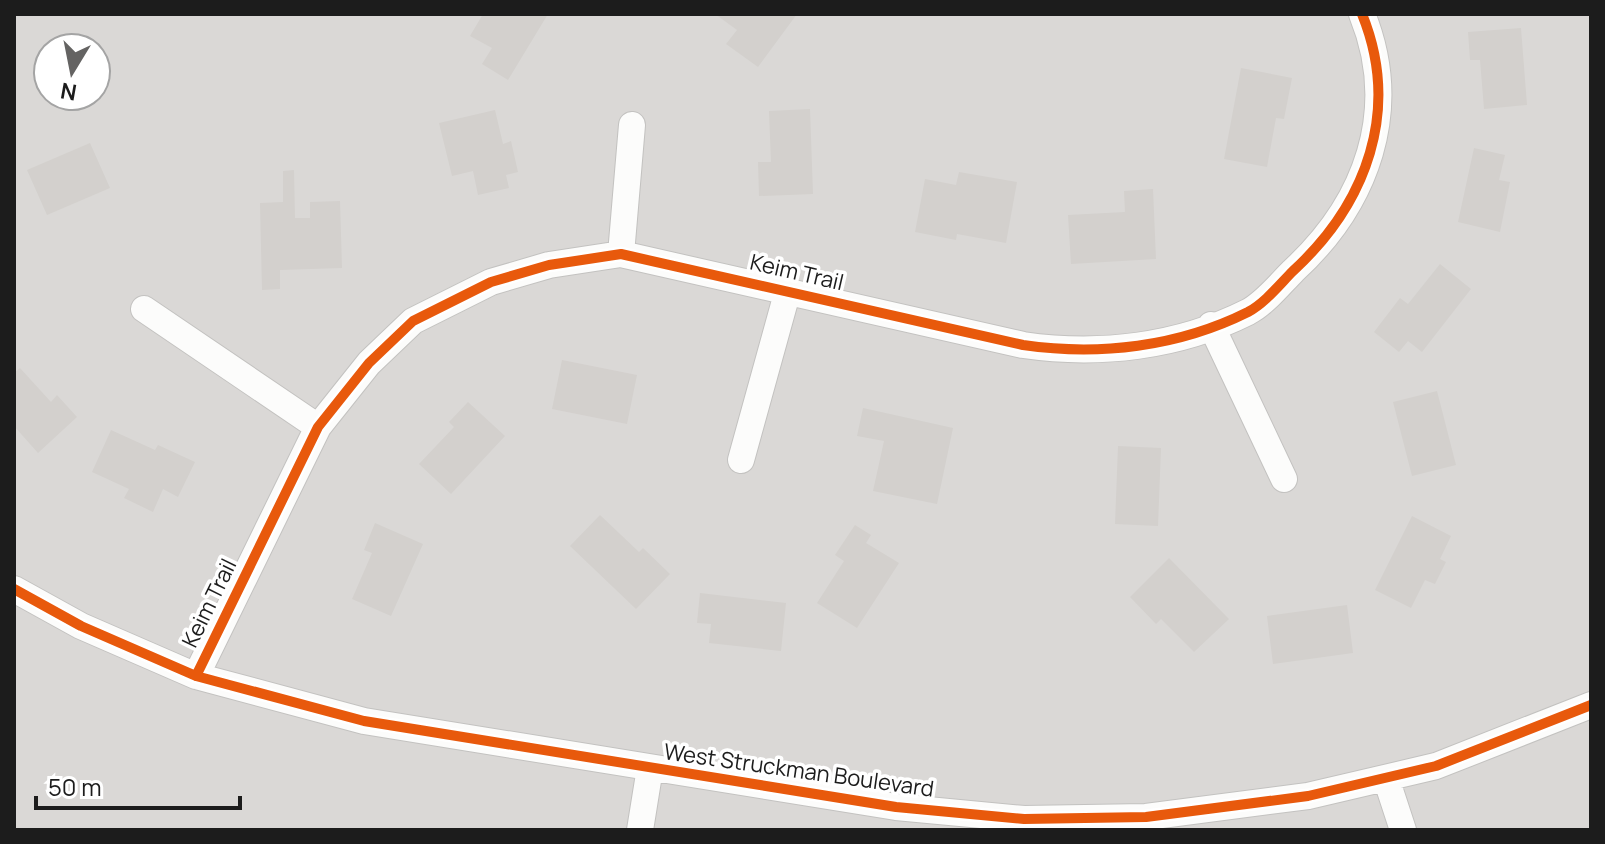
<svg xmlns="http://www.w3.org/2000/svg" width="1605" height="844" font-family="Manrope,sans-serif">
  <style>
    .residential { fill: #dad8d6; fill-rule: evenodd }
    .building { fill: #d3d0cd }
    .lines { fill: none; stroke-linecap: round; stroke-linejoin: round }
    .minor-casing { stroke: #c3c2c0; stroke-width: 28 }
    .minor { stroke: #fcfcfb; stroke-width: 26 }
    .cycleway-casing { stroke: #fff; stroke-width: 15 }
    .cycleway { stroke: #e8590c; stroke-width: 10 }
    .labels { text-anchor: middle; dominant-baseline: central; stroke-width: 7; stroke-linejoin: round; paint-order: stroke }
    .street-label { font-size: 22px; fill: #1c1c1c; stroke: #fff }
  </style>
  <rect width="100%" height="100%" fill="#ebe8e4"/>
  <path class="residential" d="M 14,14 L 1591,14 L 1591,830 L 14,830 ZM 48,48 L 96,48 L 96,96 L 48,96 Z"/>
  <path class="building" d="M 483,14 L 548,14 L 508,80 L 482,64 L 492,48 L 470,36 Z
    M 715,14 L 797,14 L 758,67 L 726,44 L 737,30 Z
    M 1521,28 L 1527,105 L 1484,109 L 1480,60 L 1470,60 L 1468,32 Z
    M 1241,68 L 1292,78 L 1284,119 L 1276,118 L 1267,167 L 1224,159 Z
    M 810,109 L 813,194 L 759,196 L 758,162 L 771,162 L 769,111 Z
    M 495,110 L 503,144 L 511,141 L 518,172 L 506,175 L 509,188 L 478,195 L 473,171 L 452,176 L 439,123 Z
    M 90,143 L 110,188 L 47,215 L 27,170 Z
    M 1474,148 L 1505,155 L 1499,180 L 1510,182 L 1500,232 L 1458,222 Z
    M 294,170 L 295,218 L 310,218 L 310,202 L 340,201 L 342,268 L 280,270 L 280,289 L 262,290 L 260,203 L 283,202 L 283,171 Z
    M 959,172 L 1017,182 L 1006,243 L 957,234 L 956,240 L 915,232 L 925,179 L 956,185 Z
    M 1153,189 L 1156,259 L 1071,264 L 1068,215 L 1125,212 L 1124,191 Z
    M 1440,264 L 1471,289 L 1422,352 L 1408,341 L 1399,352 L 1374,332 L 1400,298 L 1408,304 Z
    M 562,360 L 637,375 L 627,424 L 552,409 Z
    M 20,368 L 51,402 L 57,395 L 77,417 L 38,453 L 14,426 L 14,373 Z
    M 1437,391 L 1456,465 L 1412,476 L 1393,402 Z
    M 468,402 L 505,436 L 451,494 L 419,464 L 454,427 L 449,422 Z
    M 863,408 L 953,428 L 937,504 L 873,491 L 884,441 L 857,436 Z
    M 111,430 L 155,450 L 158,445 L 195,462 L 178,497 L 163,489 L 153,512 L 124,498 L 129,489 L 92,472 Z
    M 1118,446 L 1161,448 L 1158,526 L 1115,524 Z
    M 600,515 L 639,552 L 643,548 L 670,574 L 636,609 L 570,546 Z
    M 1412,516 L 1451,536 L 1440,559 L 1446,562 L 1435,584 L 1425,580 L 1411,608 L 1375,590 Z
    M 375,523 L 423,544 L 391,616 L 352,599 L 372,553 L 364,550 Z
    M 855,525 L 871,535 L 866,543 L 899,563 L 857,628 L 817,603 L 844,561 L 835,555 Z
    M 1169,558 L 1229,619 L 1194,652 L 1161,619 L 1156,624 L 1130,597 Z
    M 700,593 L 786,603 L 781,651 L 709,643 L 711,624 L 697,623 Z
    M 1347,605 L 1353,653 L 1273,664 L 1267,616 Z"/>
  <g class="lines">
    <g class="minor-casing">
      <path id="minor" d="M 621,254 L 632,125
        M 144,309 L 318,427
        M 1211,325 L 1284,479
        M 741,460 L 788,290
        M 14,589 L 81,626 L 196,676 L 364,721 L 896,807 L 1024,819 L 1146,817 L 1308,796 L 1436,766 L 1591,705
        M 196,676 L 318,427 L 369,363 L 413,321 L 491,282 L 549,265 L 621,254 L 1023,345 C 1099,356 1178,347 1248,312 C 1265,303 1280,284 1293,271 C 1367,203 1401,110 1362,14
        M 1386,778 L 1403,830
        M 640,830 L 650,768"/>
    </g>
    <use href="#minor" class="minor"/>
    <g class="cycleway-casing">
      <path id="cycleway" d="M 14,589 L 81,626 L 196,676 L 364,721 L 896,807 L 1024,819 L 1146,817 L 1308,796 L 1436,766 L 1591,705
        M 196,676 L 318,427 L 369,363 L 413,321 L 491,282 L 549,265 L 621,254 L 1023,345 C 1099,356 1178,347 1248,312 C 1265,303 1280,284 1293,271 C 1367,203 1401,110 1362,14"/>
    </g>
    <use href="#cycleway" class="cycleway"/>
  </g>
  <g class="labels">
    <g class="street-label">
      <text transform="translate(797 272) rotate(13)">Keim Trail</text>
      <text transform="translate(209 603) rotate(-64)">Keim Trail</text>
      <text transform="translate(799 770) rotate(8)">West Struckman Boulevard</text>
    </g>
  </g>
  <rect width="1605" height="844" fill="none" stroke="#1c1c1c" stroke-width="32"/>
  <g transform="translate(72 72) rotate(190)"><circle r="38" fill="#ffffff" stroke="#a4a4a4" stroke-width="2"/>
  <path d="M0-6L14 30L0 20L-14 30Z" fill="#646362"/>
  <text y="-12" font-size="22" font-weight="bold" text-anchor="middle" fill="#1c1c1c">N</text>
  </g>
  <path d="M36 796v12h204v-12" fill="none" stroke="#1c1c1c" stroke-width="4"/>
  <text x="48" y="796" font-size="24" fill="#1c1c1c" stroke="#ffffff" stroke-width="6" paint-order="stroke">50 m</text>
</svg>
